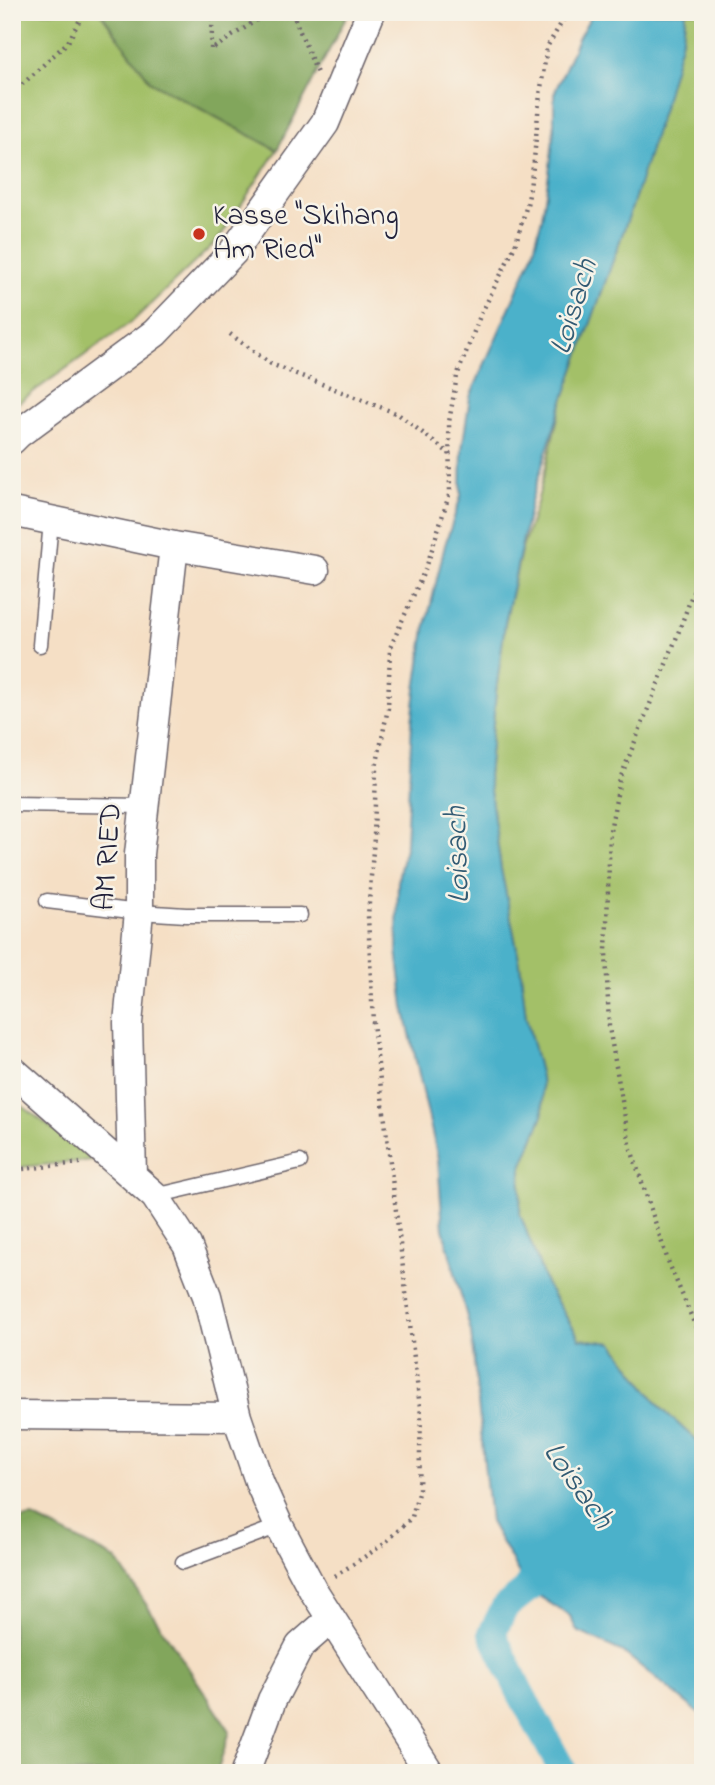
<svg xmlns="http://www.w3.org/2000/svg" width="715" height="1785" font-family="'Indie Flower',sans-serif">
  <style>
    .green { fill: #a3c067; stroke: #627151; stroke-width: 2 }
    .forest { fill: #82a65c; stroke: #52644c; stroke-width: 2 }
    .water { fill: #4bb1ca; stroke: #366a82; stroke-width: 2 }
    .lines { fill: none; stroke-linecap: round; stroke-linejoin: round }
    .canal { stroke: #4bb1ca; stroke-width: 28 }
    .service-casing { stroke: #6c646b; stroke-width: 17 }
    .minor-casing { stroke: #6c646b; stroke-width: 31 }
    .path { stroke: #6c646b; stroke-width: 4.5; stroke-dasharray: 2 5; stroke-linecap: butt }
    .service { stroke: #fff; stroke-width: 14 }
    .minor { stroke: #fff; stroke-width: 28 }
    .poi-dot { fill: #c8321e; stroke: #f7f3e8; stroke-width: 2.5 }
    .labels { text-anchor: middle; dominant-baseline: central; stroke-width: 5; stroke-linejoin: round; paint-order: stroke }
    .poi-label { font-size: 30px; fill: #22223b; stroke: #f7f3e8; text-anchor: start }
    .street-label { font-size: 30px; fill: #22223b; stroke: #f7f3e8 }
    .water-label { font-size: 32px; font-style: italic; fill: #325b74; stroke: #f7f3e8 }
  </style>
  <rect width="100%" height="100%" fill="#f7f3e8"/>
  <filter id="ink" filterUnits="userSpaceOnUse"><feTurbulence type="fractalNoise" baseFrequency=".0143" numOctaves="2"/><feDisplacementMap in="SourceGraphic" scale="14" xChannelSelector="R" yChannelSelector="G"/><feConvolveMatrix kernelMatrix="1 2 1 2 8 2 1 2 1" color-interpolation-filters="sRGB"/></filter>
  <filter id="wash" filterUnits="userSpaceOnUse"><feTurbulence type="fractalNoise" baseFrequency=".00686" numOctaves="4" result="noise"/><feDisplacementMap in="SourceGraphic" scale="28" xChannelSelector="R" yChannelSelector="G"/><feGaussianBlur stdDeviation="1.57" result="paint"/><feColorMatrix in="noise" values="0 0 0 0 0 0 0 0 0 0 0 0 0 0 0 0 0 1.4 0 .05"/><feComposite in="paint" operator="in"/></filter>
  <g filter="url(#wash)">
    <rect width="100%" height="100%" fill="#f5dfc5"/>
    <path class="green" d="M 12,12 L 100,12 L 151,82 L 277,150 L 218,240 L 134,320 L 12,407 Z
      M 686,12 L 703,12 L 703,1450 L 698,1442 L 662,1409 L 613,1343 L 580,1339 L 547,1286 L 520,1214 L 521,1169 L 543,1115 L 541,1077 L 526,1017 L 520,964 L 501,869 L 488,777 L 496,692 L 505,623 L 521,551 L 537,503 L 560,409 L 632,207 L 683,36 Z
      M 12,1098 L 93,1160 L 12,1168 Z"/>
    <path class="forest" d="M 100,12 L 349,12 L 277,150 L 151,82 Z
      M 33,1517 L 116,1559 L 230,1731 L 217,1773 L 12,1773 L 12,1520 Z"/>
    <path class="water" d="M 593,12 L 686,12 L 683,36 L 664,105 L 632,207 L 560,409 L 531,501 L 505,623 L 496,692 L 488,776 L 501,869 L 520,964 L 526,1017 L 541,1077 L 543,1115 L 521,1169 L 520,1214 L 547,1286 L 580,1339 L 613,1343 L 662,1409 L 699,1443 L 703,1451 L 703,1716 L 623,1652 L 577,1631 L 570,1616 L 528,1589 L 490,1522 L 471,1332 L 443,1229 L 438,1159 L 404,1007 L 397,950 L 398,879 L 406,843 L 412,722 L 416,690 L 425,629 L 445,545 L 461,496 L 462,449 L 470,397 L 532,257 L 542,218 L 550,167 L 554,129 L 554,94 L 578,39 Z"/>
    <g class="lines">
      <path class="canal" d="M 540,1552 L 528,1589 L 505,1607 L 492,1633 L 520,1692 L 564,1773"/>
    </g>
  </g>
  <g filter="url(#ink)">
    <g class="lines">
      <g class="service-casing">
        <path id="service" d="M 40,645 L 51,521
          M 12,804 L 145,806
          M 47,901 L 139,912 L 186,915 L 300,915
          M 155,1196 L 300,1162
          M 183,1562 L 279,1526"/>
      </g>
      <g class="minor-casing">
        <path id="minor" d="M 12,440 L 18,434 L 155,333 L 233,252 L 325,123 L 371,12
          M 12,512 L 174,546 L 315,570
          M 12,1070 L 155,1196 L 187,1245 L 207,1296 L 237,1417 L 260,1484 L 279,1526 L 313,1590 L 430,1773
          M 132,1174 L 128,1023 L 139,912 L 139,854 L 174,546
          M 12,1415 L 237,1417
          M 245,1773 L 272,1700 L 300,1646 L 331,1619"/>
      </g>
      <path class="path" d="M 213,12 L 211,50 L 269,12
        M 292,12 L 317,73
        M 12,94 L 68,42 L 84,12
        M 230,334 L 271,364 L 398,414 L 450,454
        M 703,565 L 676,639 L 620,779 L 610,831 L 606,952 L 609,1027 L 630,1146 L 668,1261 L 703,1344
        M 12,1176 L 18,1175 L 23,1169 L 80,1163
        M 335,1576 L 384,1544 L 412,1517 L 419,1489 L 421,1415 L 373,1023 L 368,916 L 374,837 L 376,768 L 388,708 L 390,648 L 427,565 L 450,492 L 449,422 L 457,376 L 480,316 L 515,246 L 528,201 L 534,160 L 539,102 L 547,47 L 568,12"/>
      <use href="#service" class="service"/>
      <use href="#minor" class="minor"/>
    </g>
  </g>
  <circle class="poi-dot" cx="199" cy="234" r="7"/>
  <g class="labels">
    <g class="poi-label">
      <text x="213" y="217">Kasse "Skihang<tspan x="213" dy="34">Am Ried"</tspan></text>
    </g>
    <g class="street-label">
      <text transform="translate(109 857) rotate(-86)">AM RIED</text>
    </g>
    <g class="water-label">
      <text transform="translate(575 307) rotate(-73)">Loisach</text>
      <text transform="translate(459 855) rotate(-92)">Loisach</text>
      <text transform="translate(577 1486) rotate(55)">Loisach</text>
    </g>
  </g>
  <rect width="715" height="1785" fill="none" stroke="#f7f3e8" stroke-width="42"/>
</svg>
